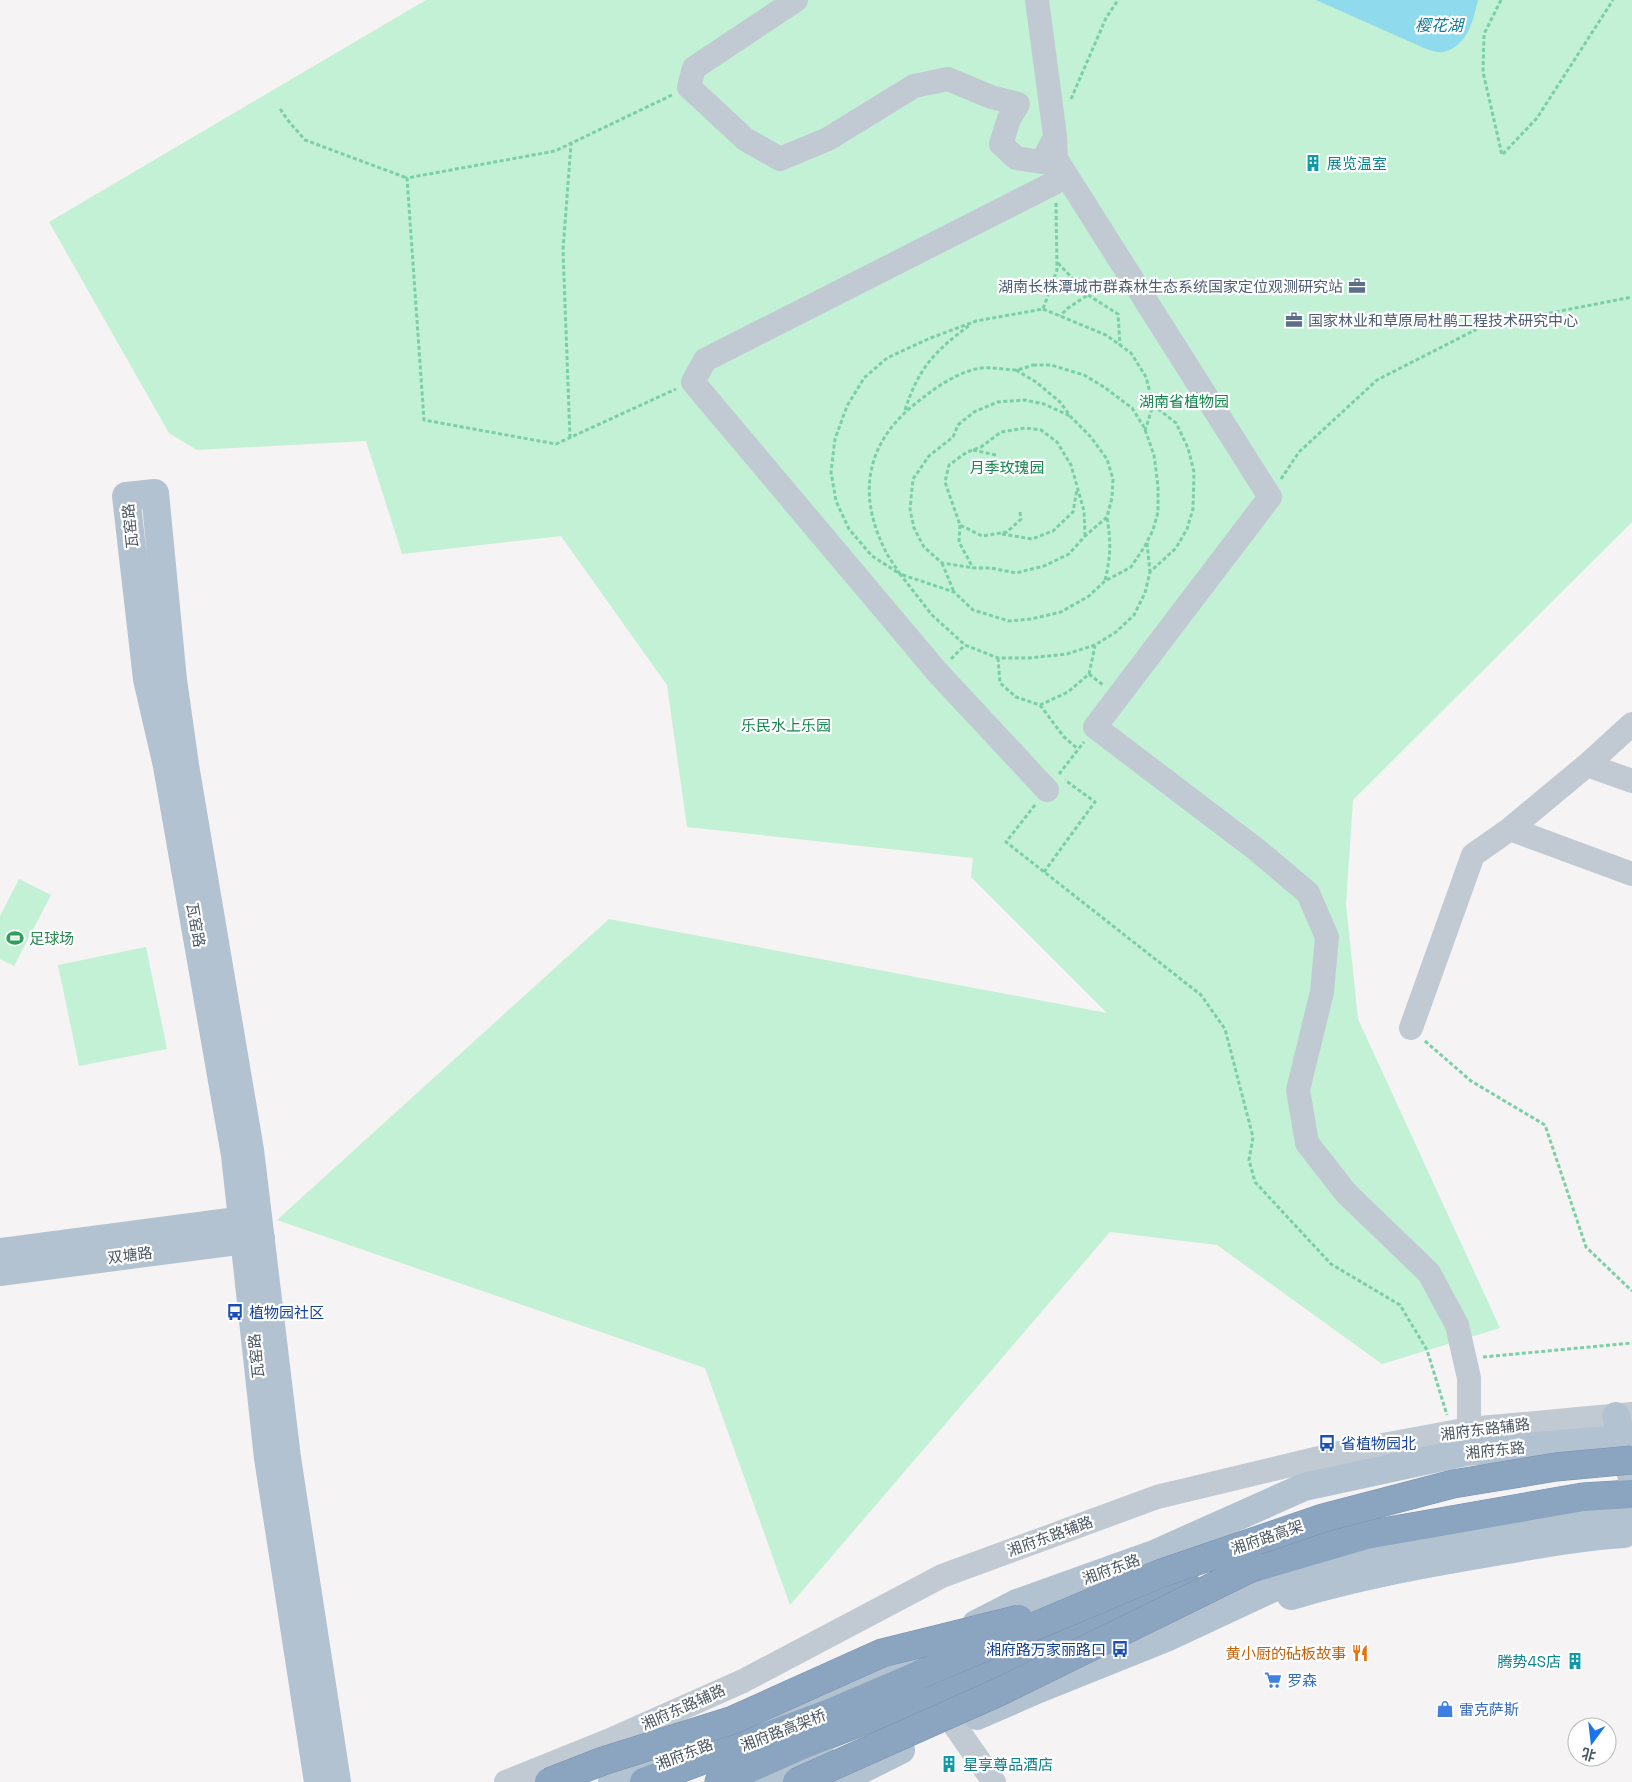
<svg xmlns="http://www.w3.org/2000/svg" width="1632" height="1782" font-family="'Space Grotesk','Noto Sans SC',sans-serif">
  <style>
    .green { fill: #c3f1d5 }
    .water { fill: #90daee }
    .lines { fill: none; stroke-linecap: round; stroke-linejoin: round }
    .highway-casing { stroke: #7690ad; stroke-width: 29 }
    .path { stroke: #7ad0a6; stroke-width: 3; stroke-dasharray: 4 2.5; stroke-linecap: butt }
    .minor { stroke: #c1cad2; stroke-width: 24 }
    .major { stroke: #b3c2d1; stroke-width: 28 }
    .highway { stroke: #8ba5c1; stroke-width: 28 }
    .highway-bridge-casing { stroke: #7690ad; stroke-width: 29; stroke-linecap: butt }
    .highway-bridge { stroke: #8ba5c1; stroke-width: 28 }
    .labels { text-anchor: middle; dominant-baseline: central; stroke-width: 4.5; stroke-linejoin: round; paint-order: stroke }
    .culture-label { font-size: 15px; fill: #0d838f; stroke: #fff; text-anchor: start }
    .service-label { font-size: 15px; fill: #4e5e75; stroke: #fff; text-anchor: end }
    .park-label { font-size: 15px; fill: #17864f; stroke: #fff }
    .street-label { font-size: 15px; fill: #4a5661; stroke: #fff }
    .leisure-label { font-size: 15px; fill: #27864d; stroke: #fff; text-anchor: start }
    .transit-label { font-size: 15px; fill: #164399; stroke: #fff; text-anchor: start }
    .food-label { font-size: 15px; fill: #c56008; stroke: #fff; text-anchor: end }
    .shop-label { font-size: 15px; fill: #366cbe; stroke: #fff; text-anchor: start }
    .water-label { font-size: 16px; font-style: italic; fill: #0c7c9b; stroke: #fff }
  </style>
  <rect width="100%" height="100%" fill="#f5f3f3"/>
  <path class="green" d="M 426,0 L 1632,0 L 1632,522 L 1353,800 L 1346,904 L 1358,1019 L 1500,1328 L 1382,1364 L 1217,1245 L 1110,1232 L 790,1605 L 705,1368 L 277,1220 L 609,919 L 1107,1013 L 971,877 L 973,858 L 687,827 L 667,685 L 561,536 L 402,554 L 366,441 L 197,450 L 169,433 L 49,222 Z
    M 19,879 L 51,895 L 14,966 L 0,959 L 0,916 Z
    M 146,947 L 167,1049 L 79,1066 L 58,965 Z"/>
  <path class="water" d="M 1316,0 L 1478,0 C 1473,21 1468,46 1443,52 C 1437,53 1430,50 1424,48 Z"/>
  <g class="lines">
    <g class="highway-casing">
      <path id="highway" d="M 1233,1574 L 1366,1535 L 1583,1497 L 1632,1494
        M 644,1782 L 830,1713 L 919,1675
        M 719,1782 L 800,1746 L 923,1697 L 1114,1614 L 1189,1588"/>
    </g>
    <path class="path" d="M 1501,0 L 1484,34 L 1483,72 L 1502,155 L 1537,118 L 1613,0
      M 672,95 L 555,151 L 407,178 L 424,420 L 556,444 L 676,389
      M 1071,99 L 1106,18 L 1118,0
      M 280,109 L 290,123 L 305,140 L 407,178
      M 1058,263 L 1088,295 L 1068,308 L 1060,316
      M 1088,295 L 1118,314 L 1120,345
      M 1043,309 L 1106,335 L 1131,353 L 1146,377 L 1153,405 L 1176,423 L 1188,448 L 1194,472 L 1193,509 L 1187,529 L 1176,548 L 1150,572 L 1145,593 L 1134,615 L 1116,632 L 1095,645 L 1067,654 L 1029,658 L 998,658 L 965,645 L 932,615 L 900,574 L 872,556 L 849,529 L 836,501 L 831,472 L 835,439 L 847,406 L 864,378 L 887,358 L 928,339 L 976,321 L 1043,309 L 1057,270 L 1056,203
      M 1033,365 L 1051,365 L 1084,375 L 1104,387 L 1132,408 L 1144,427 L 1154,455 L 1158,486 L 1158,512 L 1153,530 L 1145,546 L 1131,567 L 1105,581 L 1089,596 L 1061,612 L 1031,619 L 1009,621 L 973,610 L 954,592 L 900,574 C 895,566 888,557 884,548 C 856,490 868,439 920,400 C 935,388 951,377 969,371 C 984,365 999,369 1014,370 C 1020,370 1027,367 1033,365 Z
      M 1016,370 L 1036,382 L 1060,402 L 1070,416 L 1090,436 L 1107,459 L 1113,479 L 1112,498 L 1107,517 L 1085,536 L 1069,554 L 1044,566 L 1016,573 L 991,568 L 974,568 L 942,563 L 924,547 L 914,528 L 910,509 L 913,479 L 929,456 L 953,437 L 958,425 L 974,412 L 998,402 L 1025,400 L 1044,404 L 1070,416
      M 905,410 C 919,367 935,351 971,324
      M 1145,431 L 1153,405
      M 570,438 L 563,250 L 571,144
      M 973,450 L 996,455
      M 1281,479 L 1299,452 L 1377,380 L 1483,326 L 1632,297
      M 1020,512 L 1021,519 L 1007,532 L 982,536 L 960,525 L 945,482 L 949,465 L 967,452 L 981,447 L 1001,432 L 1025,428 L 1041,430 L 1057,442 L 1071,465 L 1084,511 L 1085,535
      M 960,525 L 959,542 L 973,568
      M 1002,534 L 1032,539 L 1053,531 L 1073,512 L 1077,489
      M 1147,543 L 1150,572
      M 942,563 L 954,592
      M 1105,580 C 1111,556 1111,542 1107,517
      M 998,658 L 1000,683 L 1016,697 L 1040,705 L 1068,692 L 1089,674 L 1095,646
      M 951,659 L 965,645
      M 1089,674 L 1103,685
      M 1040,705 L 1064,737 L 1078,749
      M 1059,774 L 1084,742
      M 1035,805 L 1006,842 L 1201,995 L 1225,1029 L 1253,1137 L 1249,1160 L 1255,1182 L 1331,1264 L 1400,1305 L 1427,1350 L 1447,1415
      M 1044,872 L 1095,802 L 1065,780
      M 1425,1041 L 1471,1081 L 1545,1125 L 1586,1247 L 1632,1291
      M 1483,1357 L 1632,1343"/>
    <path class="minor" d="M 796,0 L 694,68 L 689,87 L 745,139 L 780,159 L 828,139 L 914,86 L 948,79 L 991,97 L 1018,104 L 1009,119 L 1001,144 L 1016,158 L 1042,162 L 1055,137
      M 1037,0 L 1055,136 L 1056,159 L 1270,497 L 1095,727 L 1257,850 L 1308,893 L 1327,937 L 1322,992 L 1298,1090 L 1307,1143 L 1346,1193 L 1429,1273 L 1457,1325 L 1469,1378 L 1469,1429
      M 1587,765 L 1632,781
      M 1047,790 L 938,673 L 693,382 L 705,360 L 1056,182 L 1056,159
      M 1510,829 L 1632,874
      M 1411,1028 L 1473,855 L 1510,829 L 1587,765 L 1632,724
      M 955,1726 L 994,1782
      M 506,1782 L 608,1741 L 743,1681 L 942,1576 L 1157,1497 L 1340,1453 L 1469,1429 L 1632,1414"/>
    <path class="major" d="M 0,1252 L 258,1218
      M 0,1272 L 261,1238
      M 1616,1416 L 1632,1478
      M 1291,1596 C 1354,1577 1419,1565 1484,1554 C 1530,1546 1577,1537 1624,1534
      M 976,1624 L 1017,1603 L 1154,1554 L 1304,1487 L 1466,1452 L 1632,1438
      M 977,1716 L 1039,1689 L 1166,1638 L 1327,1563 L 1463,1536 L 1583,1519 L 1632,1516
      M 709,1745 L 890,1666 L 928,1647
      M 318,1782 L 268,1458 L 235,1155 L 167,766 L 147,679 L 126,496 L 155,493 L 173,680 L 185,765 L 250,1150 L 287,1458 L 337,1782
      M 612,1782 L 669,1760
      M 763,1782 L 822,1758
      M 837,1782 L 901,1750"/>
    <use href="#highway" class="highway"/>
    <g class="highway-bridge-casing">
      <path id="highway-bridge" d="M 919,1675 L 1159,1574 L 1323,1518 L 1453,1484 L 1556,1467 L 1632,1460
        M 549,1782 L 603,1761 L 733,1720 L 882,1653 L 1019,1619
        M 797,1782 L 999,1692 L 1255,1566"/>
    </g>
    <use href="#highway-bridge" class="highway-bridge"/>
  </g>
  <defs>
    <g id="building-bare" transform="scale(1.35)"><path d="M-4-6H4V6H1V3H-1V6H-4ZM-2.5-4.3h1.7v1.8h-1.7ZM.8-4.3h1.7v1.8H.8ZM-2.5-1h1.7V.8h-1.7ZM.8-1h1.7V.8H.8Z" fill="#0f9aa8" stroke="#fff" stroke-width="2.5" paint-order="stroke"/></g>
    <g id="office-bare" transform="scale(1.35)"><path d="M-6-3h4V-5.5h4V-3h4V5H-6ZM-1-4.5V-3h2v-1.5ZM-6 0V1H6V0Z" fill="#5c6f8a" stroke="#fff" stroke-width="2.5" paint-order="stroke"/></g>
    <g id="stadium-bare" transform="scale(1.35)"><path d="M0-5a6.5 5 0 1 0 0 10a6.5 5 0 1 0 0-10ZM-3.5-1.8h7v3.6h-7Z" fill="#2e9e5b" stroke="#fff" stroke-width="2.5" paint-order="stroke"/></g>
    <g id="bus-bare" transform="scale(1.35)"><path d="M-5-6H5V4H4V6H2V4H-2V6H-4V4H-5ZM-3.5-4V0h7V-4ZM-3.5 1.2v1.5H-2V1.2ZM2 1.2v1.5H3.5V1.2Z" fill="#1a4fb4" stroke="#fff" stroke-width="2.5" paint-order="stroke"/></g>
    <g id="restaurant-bare" transform="scale(1.35)"><path d="M-5-6h1v4h1v-4h1v4h1v-4h1v5L-1.5 .5V6h-2V.5L-5-1ZM5-6V6H3V1.5H1.5Q1.5-4 5-6Z" fill="#e8710a" stroke="#fff" stroke-width="2.5" paint-order="stroke"/></g>
    <g id="supermarket-bare" transform="scale(1.35)"><path d="M-6-5.5h2.5l.6 2H6L4.5 2H-2.5L-4.4-4H-6ZM-1.5 3.2a1.3 1.3 0 1 0 .1 0ZM3 3.2a1.3 1.3 0 1 0 .1 0Z" fill="#3f7fe0" stroke="#fff" stroke-width="2.5" paint-order="stroke"/></g>
    <g id="shop-bare" transform="scale(1.35)"><path d="M-5-2.5h2.3a2.7 3.5 0 0 1 5.4 0H5L5.5 6h-11ZM-1.5-2.5h3a1.5 2.3 0 0 0-3 0Z" fill="#3f7fe0" stroke="#fff" stroke-width="2.5" paint-order="stroke"/></g>
  </defs>
  <g fill-rule="evenodd">
    <use href="#building-bare" x="1313" y="163"/>
    <use href="#office-bare" x="1357" y="286"/>
    <use href="#office-bare" x="1294" y="320"/>
    <use href="#stadium-bare" x="15" y="938"/>
    <use href="#bus-bare" x="235" y="1312"/>
    <use href="#bus-bare" x="1327" y="1443"/>
    <use href="#bus-bare" x="1120" y="1649"/>
    <use href="#restaurant-bare" x="1360" y="1653"/>
    <use href="#building-bare" x="1575" y="1661"/>
    <use href="#supermarket-bare" x="1273" y="1680"/>
    <use href="#shop-bare" x="1445" y="1709"/>
    <use href="#building-bare" x="949" y="1764"/>
  </g>
  <g class="labels">
    <g class="culture-label">
      <text x="1327" y="163">展览温室</text>
      <text x="1561" y="1661" text-anchor="end">腾势4S店</text>
      <text x="963" y="1764">星享尊品酒店</text>
    </g>
    <g class="service-label">
      <text x="1343" y="286">湖南长株潭城市群森林生态系统国家定位观测研究站</text>
      <text x="1308" y="320" text-anchor="start">国家林业和草原局杜鹃工程技术研究中心</text>
    </g>
    <g class="park-label">
      <text x="1184" y="401">湖南省植物园</text>
      <text x="1007" y="467">月季玫瑰园</text>
      <text x="786" y="725">乐民水上乐园</text>
    </g>
    <g class="street-label">
      <text transform="translate(130 526) rotate(-96)">瓦窑路</text>
      <text transform="translate(196 925) rotate(80)">瓦窑路</text>
      <text transform="translate(130 1255) rotate(-7)">双塘路</text>
      <text transform="translate(256 1356) rotate(-96)">瓦窑路</text>
      <text transform="translate(1485 1429) rotate(-7)">湘府东路辅路</text>
      <text transform="translate(1495 1450) rotate(-6)">湘府东路</text>
      <text transform="translate(1050 1536) rotate(-20)">湘府东路辅路</text>
      <text transform="translate(1267 1537) rotate(-19)">湘府路高架</text>
      <text transform="translate(1111 1569) rotate(-20)">湘府东路</text>
      <text transform="translate(683 1707) rotate(-24)">湘府东路辅路</text>
      <text transform="translate(783 1730) rotate(-21)">湘府路高架桥</text>
      <text transform="translate(684 1754) rotate(-21)">湘府东路</text>
    </g>
    <g class="leisure-label">
      <text x="29" y="938">足球场</text>
    </g>
    <g class="transit-label">
      <text x="249" y="1312">植物园社区</text>
      <text x="1341" y="1443">省植物园北</text>
      <text x="1106" y="1649" text-anchor="end">湘府路万家丽路口</text>
    </g>
    <g class="food-label">
      <text x="1346" y="1653">黄小厨的砧板故事</text>
    </g>
    <g class="shop-label">
      <text x="1287" y="1680">罗森</text>
      <text x="1459" y="1709">雷克萨斯</text>
    </g>
    <g class="water-label">
      <text x="1439" y="25">樱花湖</text>
    </g>
  </g>
  <g transform="translate(1592 1742) rotate(195)"><circle r="24" fill="#ffffff" stroke="#b7bbc0"/>
  <path d="M0-4L9 19L0 12L-9 19Z" fill="#1a73e8"/>
  <text y="-8" font-size="14" font-weight="bold" text-anchor="middle" fill="#4a5661">北</text>
  </g>
</svg>
